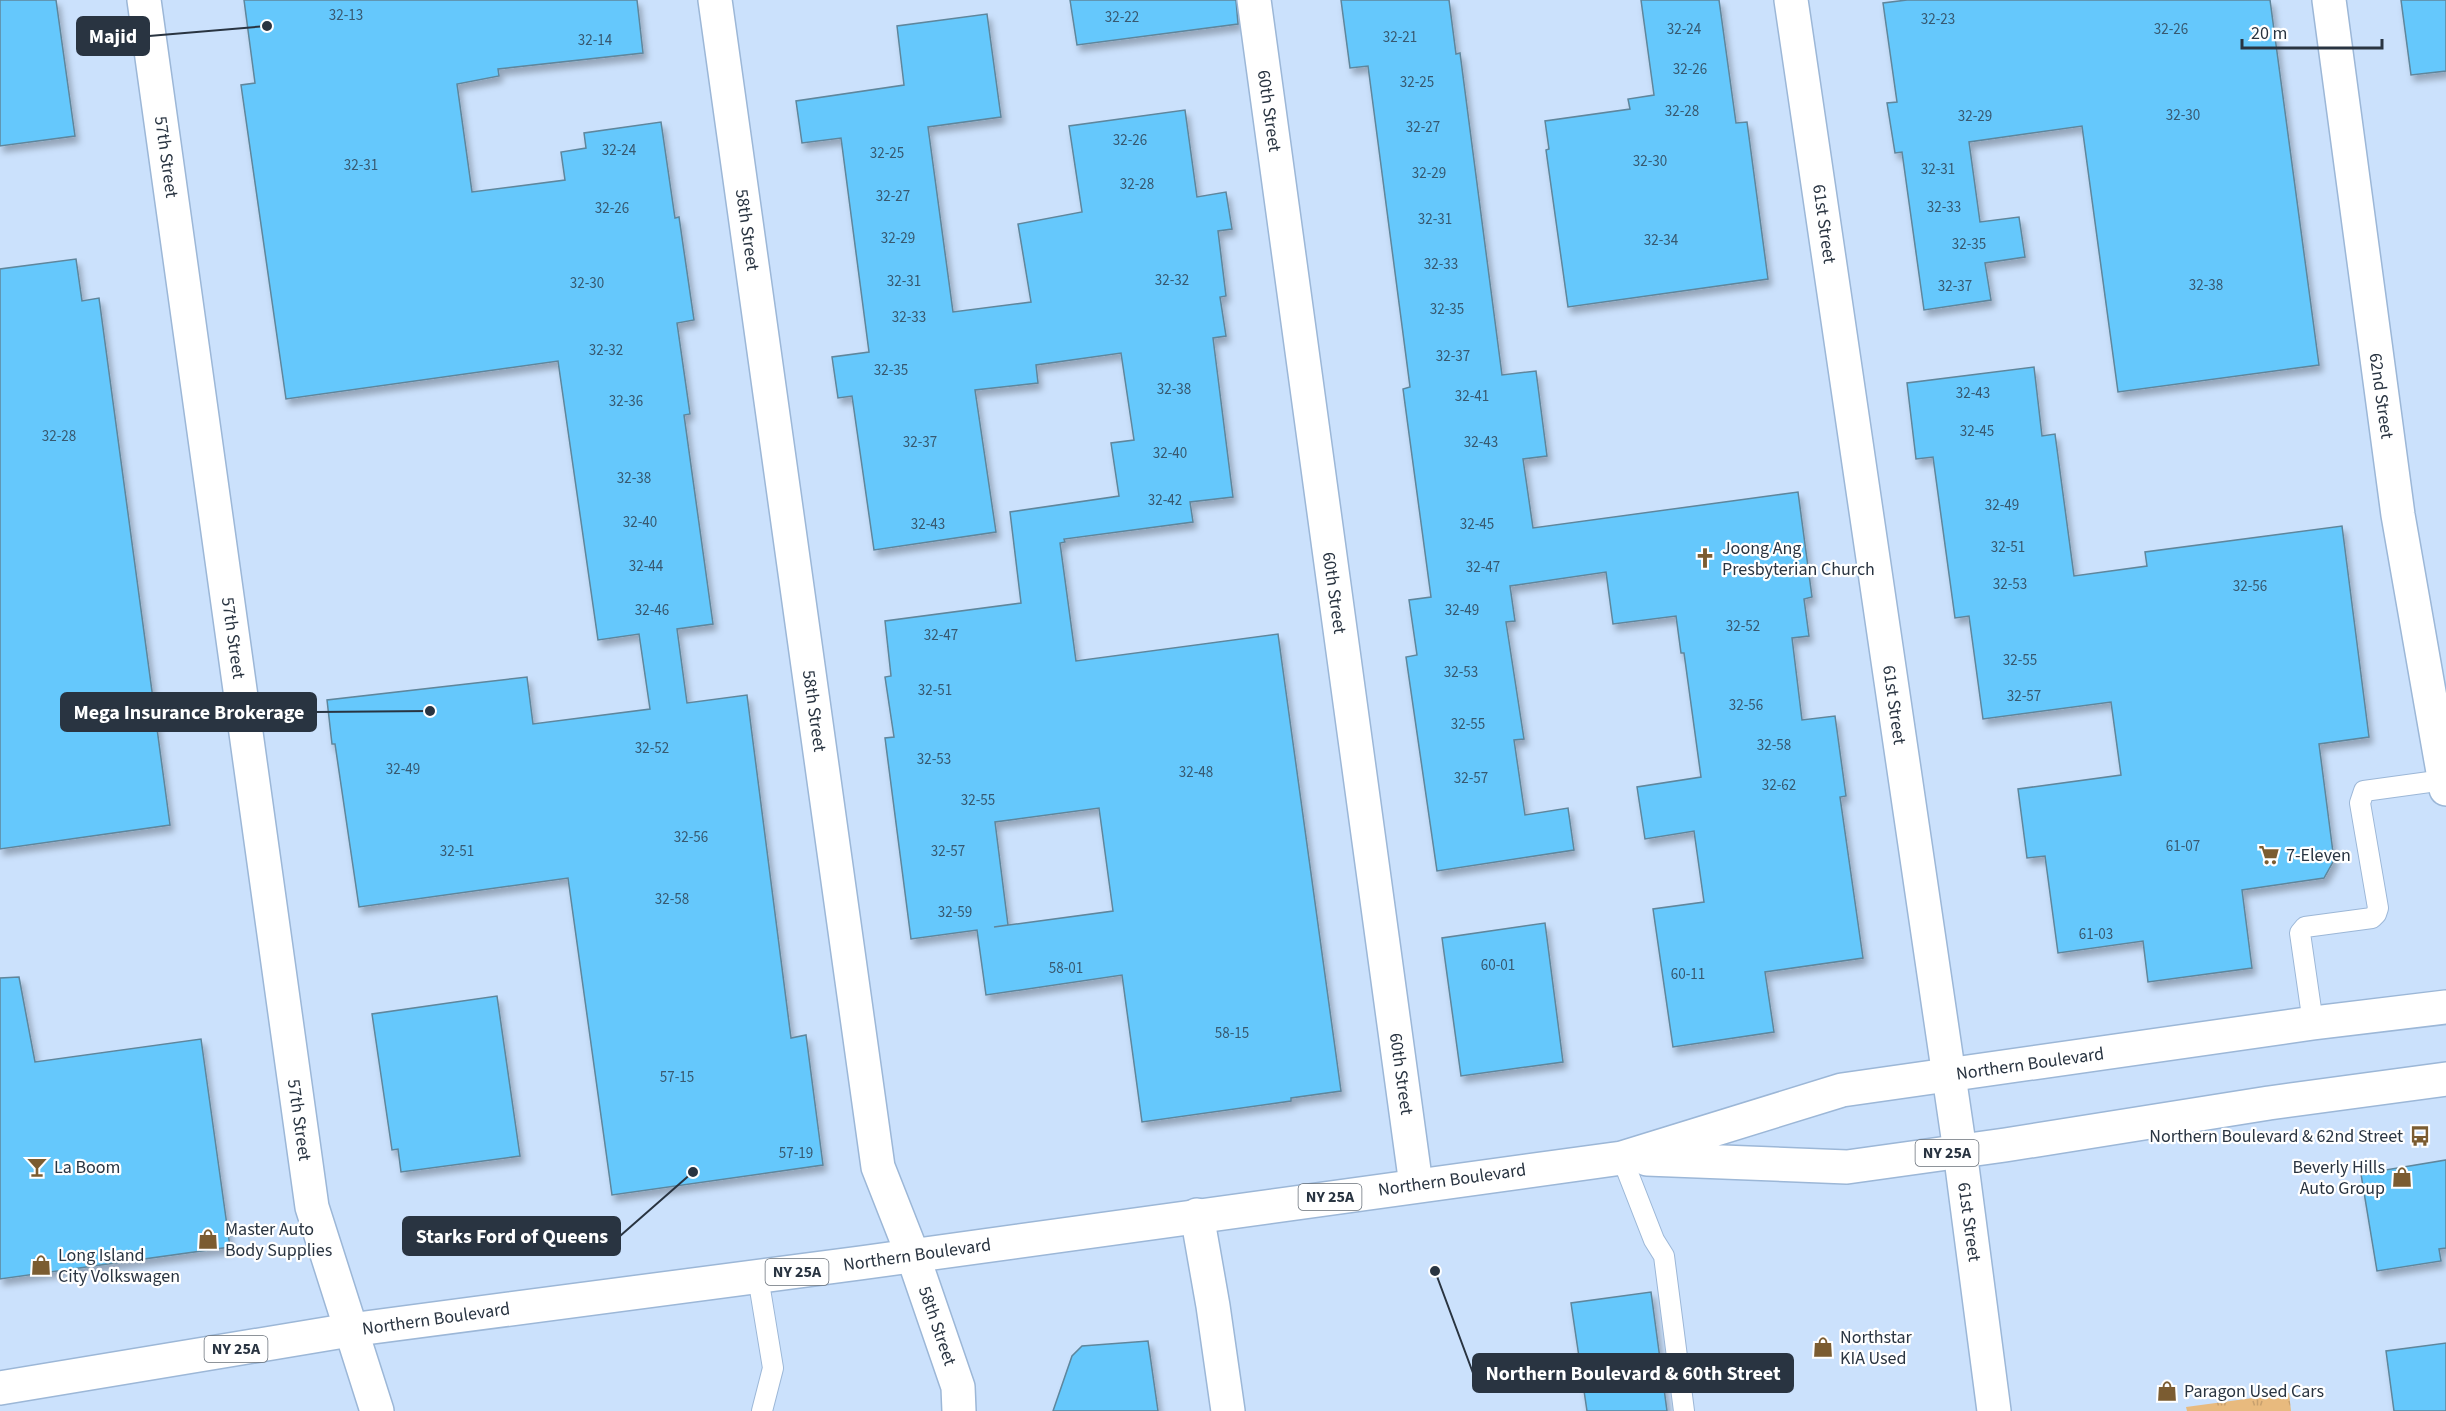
<svg xmlns="http://www.w3.org/2000/svg" width="2446" height="1411" font-family="'Source Sans 3',sans-serif">
  <style>
    .park { fill: url(#park-tufts) }
    .building { fill: #65c8fc; stroke: #5f869c; stroke-width: 1.5; fill-rule: evenodd; filter: url(#shadow) }
    .lines { fill: none; stroke-linecap: round; stroke-linejoin: round }
    .lane-casing { stroke: #9cb7d7; stroke-width: 22 }
    .street-casing { stroke: #9cb7d7; stroke-width: 36 }
    .primary-casing { stroke: #9cb7d7; stroke-width: 36 }
    .lane { stroke: #fff; stroke-width: 20 }
    .street { stroke: #fff; stroke-width: 33 }
    .primary { stroke: #fff; stroke-width: 33 }
    .labels { text-anchor: middle; dominant-baseline: central; stroke-width: 4.5; stroke-linejoin: round; paint-order: stroke }
    .number-label { font-size: 15px; fill: #385970 }
    .shield { fill: #fff; stroke: #69717a; stroke-width: 1.5 }
    .shield-label { font-size: 16px; font-weight: bold; fill: #293441 }
    .street-label { font-size: 18px; fill: #293441; stroke: #fff }
    .poi-label { font-size: 18px; fill: #293441; stroke: #fff; text-anchor: start }
    .leader { fill: none; stroke: #293441; stroke-width: 2 }
    .callout-dot { fill: #293441; stroke: #fff; stroke-width: 2 }
    .callout { fill: #293441; stroke: #293441; stroke-width: 2 }
    .callout-label { font-size: 20px; text-anchor: middle; font-weight: bold; fill: #fff }
  </style>
  <defs>
    <pattern id="park-tufts" width="24" height="20" patternUnits="userSpaceOnUse" patternTransform="scale(1.5)"><rect width="24" height="20" fill="#e8ba7e"/><path d="M3 7l-1-3M5 7V3M7 7l1-3M15 17l-1-3M17 17v-4M19 17l1-3" fill="none" stroke="#c7a06e"/></pattern>
    <filter id="shadow"><feDropShadow dx="3.5" dy="6" stdDeviation="3" flood-color="#0004"/></filter>
  </defs>
  <rect width="100%" height="100%" fill="#cbe1fc"/>
  <path class="park" d="M 2289,1393 L 2291,1411 L 2187,1411 L 2186,1407 Z"/>
  <path class="building" d="M 0,0 L 56,0 L 75,136 L 0,146 Z
    M 244,0 L 637,0 L 643,53 L 498,69 L 499,76 L 457,84 L 472,192 L 565,180 L 561,152 L 586,148 L 584,133 L 661,122 L 675,218 L 679,217 L 694,320 L 677,323 L 690,414 L 684,415 L 713,624 L 677,629 L 687,703 L 747,695 L 791,1038 L 806,1035 L 823,1165 L 612,1195 L 568,878 L 359,907 L 335,744 L 332,744 L 327,700 L 527,677 L 533,724 L 650,709 L 639,634 L 598,640 L 558,361 L 286,399 L 241,85 L 255,83 Z
    M 1070,0 L 1236,0 L 1238,24 L 1077,45 Z
    M 1341,0 L 1449,0 L 1456,54 L 1460,53 L 1502,375 L 1536,371 L 1547,456 L 1523,459 L 1533,528 L 1798,492 L 1812,597 L 1804,599 L 1809,636 L 1792,638 L 1802,720 L 1835,716 L 1846,796 L 1840,797 L 1863,958 L 1765,972 L 1774,1032 L 1673,1047 L 1653,909 L 1704,902 L 1694,831 L 1645,839 L 1637,787 L 1701,777 L 1684,653 L 1681,653 L 1676,616 L 1613,624 L 1606,572 L 1510,586 L 1515,621 L 1506,622 L 1524,739 L 1514,740 L 1525,815 L 1568,808 L 1574,850 L 1437,871 L 1406,657 L 1417,655 L 1409,600 L 1431,597 L 1403,389 L 1410,387 L 1368,66 L 1350,68 Z
    M 1641,0 L 1719,0 L 1736,123 L 1747,122 L 1768,279 L 1568,307 L 1546,150 L 1549,149 L 1545,121 L 1630,109 L 1628,99 L 1654,95 Z
    M 1907,0 L 2270,0 L 2319,365 L 2118,392 L 2082,126 L 1969,142 L 1980,222 L 2019,217 L 2025,257 L 1985,263 L 1991,300 L 1924,310 L 1902,152 L 1895,153 L 1887,103 L 1897,102 L 1883,3 Z
    M 2401,0 L 2446,0 L 2446,71 L 2411,75 Z
    M 987,14 L 1001,117 L 928,127 L 953,312 L 1031,302 L 1018,224 L 1082,212 L 1069,126 L 1185,110 L 1197,197 L 1226,192 L 1232,229 L 1218,231 L 1226,296 L 1220,297 L 1226,336 L 1213,338 L 1233,497 L 1190,502 L 1193,522 L 1064,539 L 1065,542 L 1060,543 L 1076,661 L 1278,634 L 1341,1091 L 1291,1098 L 1291,1101 L 1142,1122 L 1122,975 L 986,995 L 977,930 L 911,939 L 885,738 L 894,737 L 885,677 L 891,676 L 885,621 L 1021,603 L 1010,512 L 1119,496 L 1111,443 L 1134,440 L 1121,353 L 1036,365 L 1038,383 L 975,390 L 996,532 L 874,550 L 852,396 L 838,398 L 832,357 L 869,352 L 841,138 L 802,143 L 796,101 L 904,85 L 897,26 ZM 1099,808 L 1113,911 L 994,927 L 1008,925 L 995,822 Z
    M 76,259 L 82,301 L 99,298 L 170,825 L 0,849 L 0,269 Z
    M 2034,367 L 2042,436 L 2055,434 L 2074,576 L 2147,566 L 2145,552 L 2342,526 L 2369,737 L 2319,744 L 2334,860 L 2324,878 L 2242,890 L 2252,968 L 2148,982 L 2143,941 L 2058,953 L 2045,856 L 2027,858 L 2018,789 L 2121,775 L 2111,702 L 1983,719 L 1969,616 L 1955,618 L 1933,457 L 1916,459 L 1907,383 Z
    M 1545,923 L 1563,1062 L 1461,1076 L 1442,938 Z
    M 19,977 L 35,1062 L 201,1039 L 230,1247 L 0,1279 L 0,978 Z
    M 497,996 L 520,1156 L 401,1172 L 398,1149 L 392,1150 L 372,1014 Z
    M 2446,1160 L 2446,1248 L 2439,1249 L 2441,1261 L 2377,1271 L 2361,1174 Z
    M 1651,1292 L 1667,1411 L 1587,1411 L 1571,1303 Z
    M 1148,1341 L 1158,1411 L 1053,1411 L 1072,1356 L 1082,1346 Z
    M 2446,1343 L 2446,1411 L 2394,1411 L 2386,1351 Z"/>
  <g class="lines">
    <g class="lane-casing">
      <path id="lane" d="M 2313,1023 L 2300,933 L 2305,927 L 2372,918 L 2376,914 L 2378,908 L 2360,803 L 2364,791 L 2444,780
        M 1622,1158 L 1654,1240 L 1664,1256 L 1684,1411
        M 758,1277 L 773,1368 L 762,1411"/>
    </g>
    <g class="street-casing">
      <path id="street" d="M 144,0 L 312,1207 L 377,1411
        M 715,0 L 878,1167 L 913,1256 L 958,1387 L 959,1411
        M 1254,0 L 1416,1185
        M 1791,0 L 1960,1151 L 1994,1411
        M 2329,0 L 2398,515 L 2446,789
        M 1197,1215 L 1213,1306 L 1228,1411"/>
    </g>
    <g class="primary-casing">
      <path id="primary" d="M 1647,1159 L 1847,1167 L 2005,1145 L 2269,1103 L 2446,1079
        M 0,1388 L 350,1330 L 860,1263 L 1622,1158 L 1842,1090 L 2313,1023 L 2446,1007"/>
    </g>
    <use href="#lane" class="lane"/>
    <use href="#street" class="street"/>
    <use href="#primary" class="primary"/>
  </g>
  <defs>
    <g id="church-bare" transform="scale(1.62)"><path d="M-1.2-6h2.4v3.5h3.3v2.4h-3.3V6h-2.4V-.1h-3.3v-2.4h3.3Z" fill="#7b5c31" stroke="#fff" stroke-width="2.5" paint-order="stroke"/></g>
    <g id="supermarket-bare" transform="scale(1.62)"><path d="M-6-5.5h2.5l.6 2H6L4.5 2H-2.5L-4.4-4H-6ZM-1.5 3.2a1.3 1.3 0 1 0 .1 0ZM3 3.2a1.3 1.3 0 1 0 .1 0Z" fill="#7b5c31" stroke="#fff" stroke-width="2.5" paint-order="stroke"/></g>
    <g id="bus-bare" transform="scale(1.62)"><path d="M-5-6H5V4H4V6H2V4H-2V6H-4V4H-5ZM-3.5-4V0h7V-4ZM-3.5 1.2v1.5H-2V1.2ZM2 1.2v1.5H3.5V1.2Z" fill="#7b5c31" stroke="#fff" stroke-width="2.5" paint-order="stroke"/></g>
    <g id="bar-bare" transform="scale(1.62)"><path d="M-6-5H6L.8 .8V4.5H3.5V6h-7V4.5H-.8V.8Z" fill="#7b5c31" stroke="#fff" stroke-width="2.5" paint-order="stroke"/></g>
    <g id="shop-bare" transform="scale(1.62)"><path d="M-5-2.5h2.3a2.7 3.5 0 0 1 5.4 0H5L5.5 6h-11ZM-1.5-2.5h3a1.5 2.3 0 0 0-3 0Z" fill="#7b5c31" stroke="#fff" stroke-width="2.5" paint-order="stroke"/></g>
  </defs>
  <g fill-rule="evenodd">
    <use href="#church-bare" x="1705" y="558"/>
    <use href="#supermarket-bare" x="2269" y="855"/>
    <use href="#bus-bare" x="2420" y="1136"/>
    <use href="#bar-bare" x="37" y="1167"/>
    <use href="#shop-bare" x="2402" y="1177"/>
    <use href="#shop-bare" x="208" y="1239"/>
    <use href="#shop-bare" x="41" y="1265"/>
    <use href="#shop-bare" x="1823" y="1347"/>
    <use href="#shop-bare" x="2167" y="1391"/>
  </g>
  <g class="labels">
    <g class="number-label">
      <text x="346" y="15">32-13</text>
      <text x="1122" y="17">32-22</text>
      <text x="1938" y="19">32-23</text>
      <text x="1684" y="29">32-24</text>
      <text x="2171" y="29">32-26</text>
      <text x="1400" y="37">32-21</text>
      <text x="595" y="40">32-14</text>
      <text x="1690" y="69">32-26</text>
      <text x="1417" y="82">32-25</text>
      <text x="1682" y="111">32-28</text>
      <text x="2183" y="115">32-30</text>
      <text x="1975" y="116">32-29</text>
      <text x="1423" y="127">32-27</text>
      <text x="1130" y="140">32-26</text>
      <text x="619" y="150">32-24</text>
      <text x="887" y="153">32-25</text>
      <text x="1650" y="161">32-30</text>
      <text x="361" y="165">32-31</text>
      <text x="1938" y="169">32-31</text>
      <text x="1429" y="173">32-29</text>
      <text x="1137" y="184">32-28</text>
      <text x="893" y="196">32-27</text>
      <text x="1944" y="207">32-33</text>
      <text x="612" y="208">32-26</text>
      <text x="1435" y="219">32-31</text>
      <text x="898" y="238">32-29</text>
      <text x="1661" y="240">32-34</text>
      <text x="1969" y="244">32-35</text>
      <text x="1441" y="264">32-33</text>
      <text x="1172" y="280">32-32</text>
      <text x="904" y="281">32-31</text>
      <text x="587" y="283">32-30</text>
      <text x="2206" y="285">32-38</text>
      <text x="1955" y="286">32-37</text>
      <text x="1447" y="309">32-35</text>
      <text x="909" y="317">32-33</text>
      <text x="606" y="350">32-32</text>
      <text x="1453" y="356">32-37</text>
      <text x="891" y="370">32-35</text>
      <text x="1174" y="389">32-38</text>
      <text x="1973" y="393">32-43</text>
      <text x="1472" y="396">32-41</text>
      <text x="626" y="401">32-36</text>
      <text x="1977" y="431">32-45</text>
      <text x="59" y="436">32-28</text>
      <text x="920" y="442">32-37</text>
      <text x="1481" y="442">32-43</text>
      <text x="1170" y="453">32-40</text>
      <text x="634" y="478">32-38</text>
      <text x="1165" y="500">32-42</text>
      <text x="2002" y="505">32-49</text>
      <text x="640" y="522">32-40</text>
      <text x="928" y="524">32-43</text>
      <text x="1477" y="524">32-45</text>
      <text x="2008" y="547">32-51</text>
      <text x="646" y="566">32-44</text>
      <text x="1483" y="567">32-47</text>
      <text x="2010" y="584">32-53</text>
      <text x="2250" y="586">32-56</text>
      <text x="652" y="610">32-46</text>
      <text x="1462" y="610">32-49</text>
      <text x="1743" y="626">32-52</text>
      <text x="941" y="635">32-47</text>
      <text x="2020" y="660">32-55</text>
      <text x="1461" y="672">32-53</text>
      <text x="935" y="690">32-51</text>
      <text x="2024" y="696">32-57</text>
      <text x="1746" y="705">32-56</text>
      <text x="1468" y="724">32-55</text>
      <text x="1774" y="745">32-58</text>
      <text x="652" y="748">32-52</text>
      <text x="934" y="759">32-53</text>
      <text x="403" y="769">32-49</text>
      <text x="1196" y="772">32-48</text>
      <text x="1471" y="778">32-57</text>
      <text x="1779" y="785">32-62</text>
      <text x="978" y="800">32-55</text>
      <text x="691" y="837">32-56</text>
      <text x="2183" y="846">61-07</text>
      <text x="457" y="851">32-51</text>
      <text x="948" y="851">32-57</text>
      <text x="672" y="899">32-58</text>
      <text x="955" y="912">32-59</text>
      <text x="2096" y="934">61-03</text>
      <text x="1498" y="965">60-01</text>
      <text x="1066" y="968">58-01</text>
      <text x="1688" y="974">60-11</text>
      <text x="1232" y="1033">58-15</text>
      <text x="677" y="1077">57-15</text>
      <text x="796" y="1153">57-19</text>
    </g>
    <g class="shield">
      <rect x="1915.5" y="1140" width="63" height="26" rx="4.5"/>
      <rect x="1298.5" y="1184" width="63" height="26" rx="4.5"/>
      <rect x="765.5" y="1259" width="63" height="26" rx="4.5"/>
      <rect x="204.5" y="1336" width="63" height="26" rx="4.5"/>
    </g>
    <g class="shield-label">
      <text x="1947" y="1153">NY 25A</text>
      <text x="1330" y="1197">NY 25A</text>
      <text x="797" y="1272">NY 25A</text>
      <text x="236" y="1349">NY 25A</text>
    </g>
    <g class="street-label">
      <text transform="translate(1269 111) rotate(82)">60th Street</text>
      <text transform="translate(166 157) rotate(82)">57th Street</text>
      <text transform="translate(1824 224) rotate(82)">61st Street</text>
      <text transform="translate(747 230) rotate(82)">58th Street</text>
      <text transform="translate(2381 396) rotate(82)">62nd Street</text>
      <text transform="translate(1334 593) rotate(82)">60th Street</text>
      <text transform="translate(233 638) rotate(82)">57th Street</text>
      <text transform="translate(1894 705) rotate(82)">61st Street</text>
      <text transform="translate(814 711) rotate(82)">58th Street</text>
      <text transform="translate(2030 1064) rotate(-8)">Northern Boulevard</text>
      <text transform="translate(1401 1074) rotate(82)">60th Street</text>
      <text transform="translate(299 1120) rotate(82)">57th Street</text>
      <text transform="translate(1452 1180) rotate(-8)">Northern Boulevard</text>
      <text transform="translate(1969 1222) rotate(82)">61st Street</text>
      <text transform="translate(917 1255) rotate(-8)">Northern Boulevard</text>
      <text transform="translate(436 1319) rotate(-8)">Northern Boulevard</text>
      <text transform="translate(937 1326) rotate(71)">58th Street</text>
    </g>
    <g class="poi-label">
      <text x="1722" y="548">Joong Ang<tspan x="1722" dy="21">Presbyterian Church</tspan></text>
      <text x="2286" y="855">7-Eleven</text>
      <text x="2403" y="1136" text-anchor="end">Northern Boulevard &amp; 62nd Street</text>
      <text x="54" y="1167">La Boom</text>
      <text x="2385" y="1167" text-anchor="end">Beverly Hills<tspan x="2385" dy="21">Auto Group</tspan></text>
      <text x="225" y="1229">Master Auto<tspan x="225" dy="21">Body Supplies</tspan></text>
      <text x="58" y="1255">Long Island<tspan x="58" dy="21">City Volkswagen</tspan></text>
      <text x="1840" y="1337">Northstar<tspan x="1840" dy="21">KIA Used</tspan></text>
      <text x="2184" y="1391">Paragon Used Cars</text>
    </g>
  </g>
  <path class="leader" d="M267 26L149 36M430 711L316 712M693 1172L620 1236M1435 1271L1473 1373"/>
  <g class="callout-dot">
    <circle cx="267" cy="26" r="6"/>
    <circle cx="430" cy="711" r="6"/>
    <circle cx="693" cy="1172" r="6"/>
    <circle cx="1435" cy="1271" r="6"/>
  </g>
  <g class="callout">
    <rect x="77" y="17" width="72" height="38" rx="6"/>
    <rect x="61" y="693" width="255" height="38" rx="6"/>
    <rect x="403" y="1217" width="217" height="38" rx="6"/>
    <rect x="1473" y="1354" width="320" height="38" rx="6"/>
  </g>
  <g class="callout-label">
    <text x="113" y="43">Majid</text>
    <text x="189" y="719">Mega Insurance Brokerage</text>
    <text x="512" y="1243">Starks Ford of Queens</text>
    <text x="1633" y="1380">Northern Boulevard &amp; 60th Street</text>
  </g>
  <path d="M2242 39v9h140v-9" fill="none" stroke="#293441" stroke-width="3"/>
  <text x="2251" y="39" font-size="18" fill="#293441" stroke="#ffffff" stroke-width="4.5" paint-order="stroke">20 m</text>
</svg>
